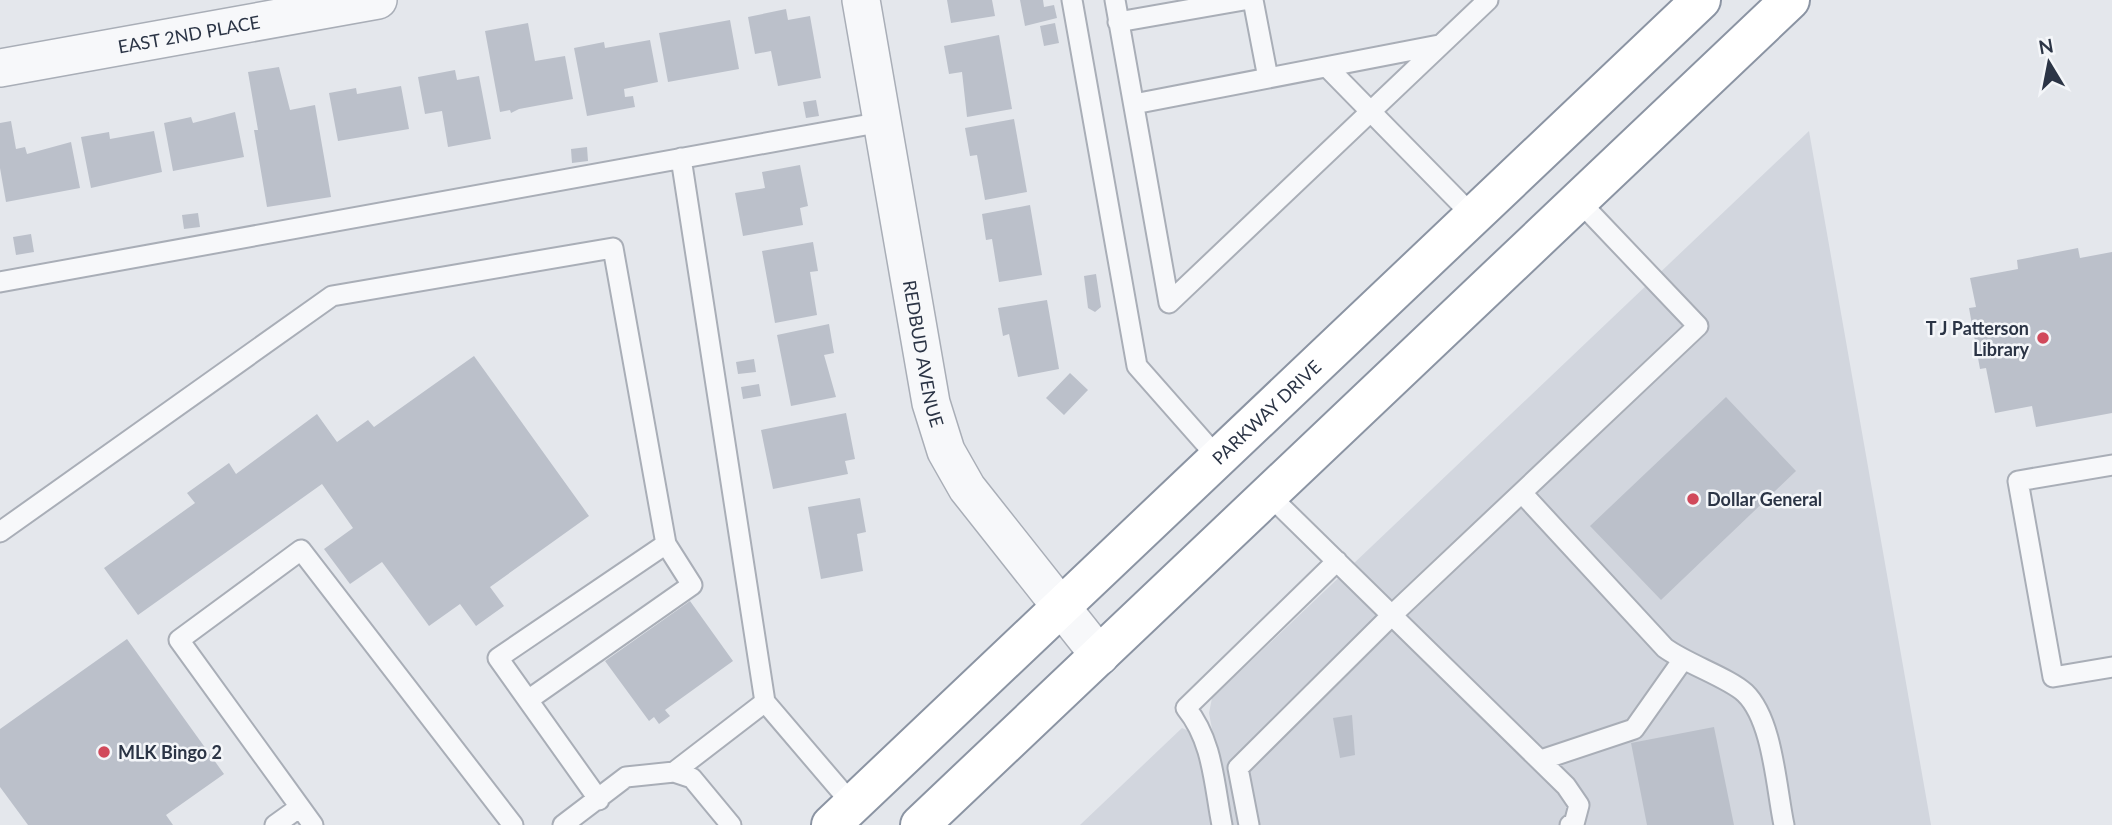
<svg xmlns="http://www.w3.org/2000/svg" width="2112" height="825" font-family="Lato,sans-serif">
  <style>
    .built { fill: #d2d6de }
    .building { fill: #bbc0ca }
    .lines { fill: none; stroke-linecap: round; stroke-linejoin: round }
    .lane-casing { stroke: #a9aeb7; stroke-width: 23 }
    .street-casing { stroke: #a9aeb7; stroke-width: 40 }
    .highway-casing { stroke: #8b94a3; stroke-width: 42 }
    .lane { stroke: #f7f8fa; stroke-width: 19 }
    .street { stroke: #f7f8fa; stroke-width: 37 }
    .highway { stroke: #fff; stroke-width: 38 }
    .poi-dot { fill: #d1495b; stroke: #f4f6f9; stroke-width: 2.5 }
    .labels { text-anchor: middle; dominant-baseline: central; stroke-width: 5; stroke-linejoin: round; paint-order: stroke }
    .street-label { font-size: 18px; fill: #2b3445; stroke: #f4f6f9 }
    .poi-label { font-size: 18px; font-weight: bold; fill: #2b3445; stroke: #f4f6f9; text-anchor: start }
  </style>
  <rect width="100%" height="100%" fill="#e4e7ec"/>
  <path class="built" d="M 1809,131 L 1931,825 L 1230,825 L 1209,713 L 1212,698 Z
    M 1182,728 L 1191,732 L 1198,742 L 1213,825 L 1080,825 Z"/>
  <path class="building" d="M 947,0 L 992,0 L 995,16 L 951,23 Z
    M 1020,0 L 1043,0 L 1044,7 L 1054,5 L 1057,18 L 1025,26 Z
    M 786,9 L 788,20 L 810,16 L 821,78 L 778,86 L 771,51 L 755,54 L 748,17 Z
    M 730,20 L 739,69 L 668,82 L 659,33 Z
    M 528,23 L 535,61 L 565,56 L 573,99 L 519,109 L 511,113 L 510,110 L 500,112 L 485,31 Z
    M 1055,23 L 1059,43 L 1044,46 L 1040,26 Z
    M 999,35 L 1012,109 L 967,117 L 962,72 L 949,74 L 944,46 Z
    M 650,40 L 658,82 L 624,89 L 625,97 L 633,96 L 635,107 L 587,116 L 574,48 L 604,42 L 605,48 Z
    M 279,67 L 290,110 L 315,105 L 331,197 L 267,207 L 254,130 L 258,130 L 248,72 Z
    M 455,70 L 457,80 L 479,76 L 491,139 L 448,147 L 442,111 L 425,114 L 418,77 Z
    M 401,86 L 409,129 L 338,141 L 329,93 L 356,88 L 357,94 Z
    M 816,100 L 819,116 L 806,118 L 803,102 Z
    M 235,112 L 244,157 L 173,171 L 164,123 L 191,117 L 193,123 Z
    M 1014,119 L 1027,192 L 985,200 L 977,155 L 970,156 L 965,128 Z
    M 11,121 L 16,149 L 25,147 L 27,154 L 71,142 L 80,188 L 6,202 L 0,168 L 0,123 Z
    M 154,131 L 162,172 L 91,188 L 81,137 L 109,132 L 110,139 Z
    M 587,147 L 588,161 L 572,163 L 571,149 Z
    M 800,165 L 808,206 L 800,208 L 803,225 L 743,236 L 735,193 L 765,188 L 762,172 Z
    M 1030,205 L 1042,275 L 999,282 L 992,239 L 986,240 L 982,214 Z
    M 198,213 L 200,227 L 184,229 L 182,215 Z
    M 31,234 L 34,252 L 16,255 L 13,237 Z
    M 813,242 L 818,271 L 810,272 L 817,315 L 775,323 L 762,251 Z
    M 2078,248 L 2080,258 L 2112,252 L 2112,413 L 2036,427 L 2032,406 L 1995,413 L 1986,368 L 1980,369 L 1969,308 L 1976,307 L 1970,278 L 2018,269 L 2017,260 Z
    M 1096,274 L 1101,307 L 1095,312 L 1088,308 L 1084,276 Z
    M 1047,300 L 1059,369 L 1018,377 L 1009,334 L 1003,336 L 998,308 Z
    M 829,324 L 834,353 L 824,355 L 836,397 L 791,406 L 777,335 Z
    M 474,356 L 589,516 L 490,587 L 504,606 L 476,626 L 460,604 L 429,626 L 382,562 L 350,584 L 324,549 L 353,528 L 322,484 L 138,615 L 104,568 L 195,503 L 187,493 L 229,463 L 236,474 L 317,414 L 337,442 L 368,420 L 374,427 Z
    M 754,359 L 756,372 L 738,374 L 736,362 Z
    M 1070,373 L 1088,390 L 1064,415 L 1046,398 Z
    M 759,384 L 761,396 L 743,399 L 741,387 Z
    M 1726,397 L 1796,471 L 1661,600 L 1590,526 Z
    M 846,413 L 855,459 L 845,461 L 848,474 L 773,489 L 761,430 Z
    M 860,498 L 866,532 L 857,534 L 863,571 L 821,579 L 808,507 Z
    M 690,601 L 733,661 L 665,710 L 670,716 L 659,724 L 654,717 L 649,721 L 605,661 Z
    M 127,639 L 224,774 L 166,815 L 173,825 L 28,825 L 0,787 L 0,729 Z
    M 1352,715 L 1355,755 L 1340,758 L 1333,718 Z
    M 1714,727 L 1734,825 L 1647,825 L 1631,743 Z"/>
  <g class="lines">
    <g class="lane-casing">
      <path id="lane" d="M 1072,0 L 1137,366 L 1219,459
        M 1115,0 L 1169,303 L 1488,0
        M 1253,0 L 1268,78
        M 1118,22 L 1244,0
        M 1327,67 L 1474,217
        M 1134,104 L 1439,45
        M 681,158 L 765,702 L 853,805
        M 0,282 L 882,122
        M 2112,465 L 2018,481 L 2053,677 L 2112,667
        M 1522,493 L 1665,648 C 1687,664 1729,678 1745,693 C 1773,720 1776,787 1784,825
        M 1269,495 L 1566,786 L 1579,805 L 1574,824 L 1570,825
        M 0,532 L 332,296 L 613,248 L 666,544 L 498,658 L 599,800
        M 528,700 L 692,585 L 666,544
        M 1541,760 L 1634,729 L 1682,661
        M 674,772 L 765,702
        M 300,807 L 179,640 L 301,550 L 513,825
        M 275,825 L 300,807 L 313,825
        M 563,825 L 626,777 L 674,772 L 692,778 L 731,825
        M 1222,825 C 1214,784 1213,741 1186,708 L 1337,561
        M 1249,825 L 1238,768 L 1392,615 L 1698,326 L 1578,200"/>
    </g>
    <g class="street-casing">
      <g id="street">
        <path id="s1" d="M 861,0 L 931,403 L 946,451 L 967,488 L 1100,656"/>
        <path id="s2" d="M 0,68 L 378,0"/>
      </g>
    </g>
    <g class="highway-casing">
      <g id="highway">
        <path id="s3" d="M 831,825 L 1701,0"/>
        <path d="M 920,825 L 1790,0"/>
      </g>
    </g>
    <use href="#lane" class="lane"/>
    <use href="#street" class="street"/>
    <use href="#highway" class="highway"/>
  </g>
  <g class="poi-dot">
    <circle cx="2043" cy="338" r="7"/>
    <circle cx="1693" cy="499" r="7"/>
    <circle cx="104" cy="752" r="7"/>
  </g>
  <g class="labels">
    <g class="street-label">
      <text stroke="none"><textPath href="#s2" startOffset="192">EAST 2ND PLACE</textPath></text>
      <text stroke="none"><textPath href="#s1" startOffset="359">REDBUD AVENUE</textPath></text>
      <text stroke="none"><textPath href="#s3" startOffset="600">PARKWAY DRIVE</textPath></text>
    </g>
    <g class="poi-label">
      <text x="2029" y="328" text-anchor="end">T J Patterson<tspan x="2029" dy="21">Library</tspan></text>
      <text x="1707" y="499">Dollar General</text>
      <text x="118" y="752">MLK Bingo 2</text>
    </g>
  </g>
  <g transform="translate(2049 63) rotate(350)" stroke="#f4f6f9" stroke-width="5" paint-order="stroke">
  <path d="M0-5L12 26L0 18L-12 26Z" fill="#2b3445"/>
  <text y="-10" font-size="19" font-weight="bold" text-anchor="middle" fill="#2b3445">N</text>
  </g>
</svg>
